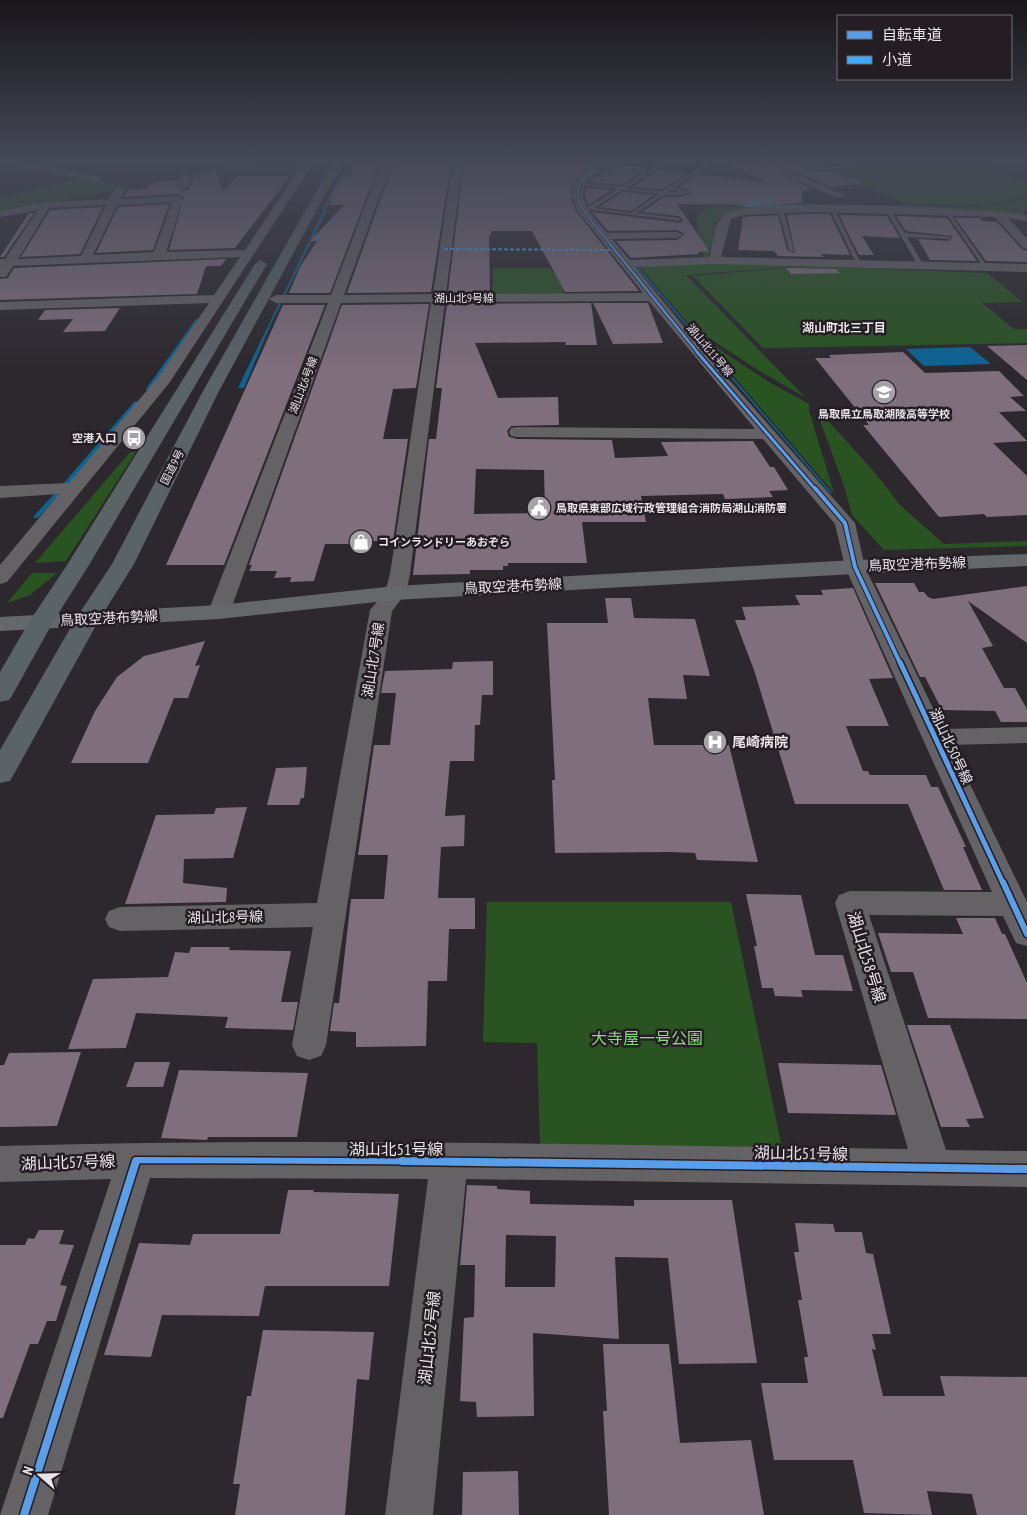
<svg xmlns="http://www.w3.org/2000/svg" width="1027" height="1515" font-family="'PT Sans Narrow','Noto Sans JP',sans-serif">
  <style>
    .green { fill: #295422 }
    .water { fill: #0c6495 }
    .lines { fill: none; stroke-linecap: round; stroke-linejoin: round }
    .stream { fill: #0c6495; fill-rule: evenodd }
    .building { fill: #7f6e7c; fill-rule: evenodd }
    .service { fill: #646265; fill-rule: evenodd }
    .minor { fill: #646265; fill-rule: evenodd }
    .secondary { fill: #64686a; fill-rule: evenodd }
    .trunk { fill: #5a6366; fill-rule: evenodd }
    .quiet-far1 { stroke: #3fa9f5; stroke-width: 1; stroke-dasharray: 3 1; stroke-linecap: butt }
    .quiet { stroke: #3fa9f5; stroke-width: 2; stroke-dasharray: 4 2; stroke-linecap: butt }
    .cycleway-far6-casing { stroke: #241e24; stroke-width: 3 }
    .cycleway-far5-casing { stroke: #241e24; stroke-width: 4 }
    .cycleway-far4-casing { stroke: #241e24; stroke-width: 5 }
    .cycleway-far3-casing { stroke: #241e24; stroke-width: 6 }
    .cycleway-far2-casing { stroke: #241e24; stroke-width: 8 }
    .cycleway-far1-casing { stroke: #241e24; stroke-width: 9 }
    .cycleway-casing { stroke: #241e24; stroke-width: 11 }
    .cycleway-far6 { stroke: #5a9eea; stroke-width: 2 }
    .cycleway-far5 { stroke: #5a9eea; stroke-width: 2.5 }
    .cycleway-far4 { stroke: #5a9eea; stroke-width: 3 }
    .cycleway-far3 { stroke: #5a9eea; stroke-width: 4 }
    .cycleway-far2 { stroke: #5a9eea; stroke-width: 5 }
    .cycleway-far1 { stroke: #5a9eea; stroke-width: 6 }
    .cycleway { stroke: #5a9eea; stroke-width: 8 }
    .labels { text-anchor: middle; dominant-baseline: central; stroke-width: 5; stroke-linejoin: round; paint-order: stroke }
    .far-street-label { font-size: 11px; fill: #e8e4e8; stroke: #241e24 }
    .far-poi-label { font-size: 11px; font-weight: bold; fill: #e8e4e8; stroke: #241e24; text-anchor: start }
    .far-neighbourhood-label { font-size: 12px; font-weight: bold; fill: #e8e4e8; stroke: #241e24 }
    .street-label { font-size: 14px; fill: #e8e4e8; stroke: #241e24 }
    .poi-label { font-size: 14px; font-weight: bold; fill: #e8e4e8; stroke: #241e24; text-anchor: start }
    .near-street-label { font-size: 16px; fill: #e8e4e8; stroke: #241e24 }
    .near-park-label { font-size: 16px; fill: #89d87d; stroke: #241e24 }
  </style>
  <rect width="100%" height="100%" fill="#2c282d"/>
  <path class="green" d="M 903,159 L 971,159 L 1016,179 L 1027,182 L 1027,195 L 1010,201 L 983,205 L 918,204 L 902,202 L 817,170 Z
    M 82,177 L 131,187 L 40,205 L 39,198 L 36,200 L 39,205 L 0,213 L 0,197 Z
    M 1027,197 L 1027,208 L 1023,215 L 809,208 L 724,214 L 718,219 L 708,257 L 704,259 C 702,243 693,229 699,213 L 710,206 L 736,206 L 735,202 L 907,207 L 902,203 C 943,208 988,211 1027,197 Z
    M 703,263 L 803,266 L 686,275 L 806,398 L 761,372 L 697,330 L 694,330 L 639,266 Z
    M 808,266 L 987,273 L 1023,302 L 982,303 L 1014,329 L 1027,329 L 1027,343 L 763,348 L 693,276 Z
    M 493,268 L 550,268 L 562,283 L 564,295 L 492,296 Z
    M 699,336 L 769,382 L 809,404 L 809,411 L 834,493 Z
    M 822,414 L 876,474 L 900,505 L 944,544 L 1027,541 L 1027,546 L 884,550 L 852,515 L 843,483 L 819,418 Z
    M 130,452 L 136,452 L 66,561 L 35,563 Z
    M 32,573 L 57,573 L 30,595 L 7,603 Z
    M 487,902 L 731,902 L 782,1148 L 540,1146 L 537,1043 L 483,1042 Z"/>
  <path class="water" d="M 351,159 L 354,159 L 325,209 L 327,210 L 270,326 L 244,388 L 238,388 L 324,210 L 322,209 Z
    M 634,265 L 637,266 L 832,493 L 830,493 Z
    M 970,347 L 991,364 L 924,366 L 906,349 Z"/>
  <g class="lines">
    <path class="stream" d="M 196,319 L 198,320 L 152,389 L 147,390 L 146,389 Z
      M 135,401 L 140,402 L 67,486 L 63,486 L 63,484 Z
      M 56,493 L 58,494 L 58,496 L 38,518 L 34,518 L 34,516 L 54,494 Z"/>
  </g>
  <path class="building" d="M 361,159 L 381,159 L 330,293 L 289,293 L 300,267 L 317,241 L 310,241 L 344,205 L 329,205 L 332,200 L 329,199 L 344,176 L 350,177 L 352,164 L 356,164 Z
    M 395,159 L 450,159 L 451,162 L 431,292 L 347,293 Z
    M 580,159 L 610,159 L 592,166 L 583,172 L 576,180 L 572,189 L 571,200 L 576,211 L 639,291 L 565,292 L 532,231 L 491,231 L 491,235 L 489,235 L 490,292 L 448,292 L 464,162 L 582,162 Z
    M 717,159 L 747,159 L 813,189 L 802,191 L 802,203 L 745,207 L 745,205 L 677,204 L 709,251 L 698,252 L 699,254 L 631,258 L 616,241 L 677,240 L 685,234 L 677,230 L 608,231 L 592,212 L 681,223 L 683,220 L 679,216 L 642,212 L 664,197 L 680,197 L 689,194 L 689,190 L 679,187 L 698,174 L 767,182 Z
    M 767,159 L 793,159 L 814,171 L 829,171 L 863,183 L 831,187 Z
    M 618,165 L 647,168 L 621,185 L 590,182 L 600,174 Z
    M 216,170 L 223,191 L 237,176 L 290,176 L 235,248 L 169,250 L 184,197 L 178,194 L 124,197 L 128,190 L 148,189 L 149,184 L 169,180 L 178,180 L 177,187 L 184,191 L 190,187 L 195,174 Z
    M 658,170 L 688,173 L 663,189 L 633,187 Z
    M 586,188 L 611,190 L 588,205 L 585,195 Z
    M 623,192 L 654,195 L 631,211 L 599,207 Z
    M 169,204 L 153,250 L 96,253 L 118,207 Z
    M 103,207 L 80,254 L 21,257 L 50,210 Z
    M 29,213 L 34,213 L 4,257 L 0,257 Z
    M 813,214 L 830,214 L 850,255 L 821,254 L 824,257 L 778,256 L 774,251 L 738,250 L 743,217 L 778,215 L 787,250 L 795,253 L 787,215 Z
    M 839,215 L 887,216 L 900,238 L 862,236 L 874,255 L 859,255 Z
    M 896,216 L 947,218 L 977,261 L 930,260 L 918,239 L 949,241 L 953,236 L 906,231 Z
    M 955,218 L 980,218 L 982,221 L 997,222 L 1022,249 L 1027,251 L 1027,262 L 986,261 Z
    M 226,259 L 221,266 L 206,266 L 197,294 L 0,300 L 0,279 L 8,278 L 14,268 Z
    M 786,268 L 836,269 L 840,273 L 791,274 Z
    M 591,303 L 597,345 L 565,345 L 566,342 L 475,343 L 498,398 L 558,397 L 559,425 L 511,426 L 507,431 L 509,437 L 517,439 L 612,440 L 615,458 L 668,456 L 661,442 L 753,441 L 770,467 L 774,467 L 788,490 L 769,491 L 773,497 L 725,499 L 723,494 L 641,496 L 646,522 L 582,522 L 587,563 L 508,563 L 508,566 L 503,566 L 503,570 L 470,570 L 470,574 L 413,575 L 429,439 L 436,439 L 442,388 L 436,388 L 447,304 ZM 476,469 L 544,470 L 545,513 L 474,514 Z
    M 593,303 L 648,303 L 663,343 L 613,344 Z
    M 429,304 L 416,388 L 393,389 L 383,439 L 408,439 L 393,541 L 366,541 L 364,544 L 325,544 L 314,581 L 290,582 L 291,577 L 274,578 L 277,571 L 249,571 L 252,565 L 249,565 L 342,305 Z
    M 283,305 L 325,305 L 224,565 L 166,565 Z
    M 120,308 L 105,331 L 63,332 L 73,319 L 38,320 L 45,310 Z
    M 1027,345 L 1027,380 L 987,346 Z
    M 903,352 L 925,373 L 999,371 L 1024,396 L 1010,397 L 1026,411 L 999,412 L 1027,441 L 993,443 L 1027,476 L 1027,515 L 987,517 L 984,514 L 939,517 L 863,425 L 869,425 L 815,358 L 831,358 L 829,355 Z
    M 875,583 L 914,583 L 919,592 L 924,592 L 928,597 L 933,599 L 1027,586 L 1027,643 L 968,601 L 993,646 L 982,648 L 1004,688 L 1015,688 L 1027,709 L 1027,722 L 1001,722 L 995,711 L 942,710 L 925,677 L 920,677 Z
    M 853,588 L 893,678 L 869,679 L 889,726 L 846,726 L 863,771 L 868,771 L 870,775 L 926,775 L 931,787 L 938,787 L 966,847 L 963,847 L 982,890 L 944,890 L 908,804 L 795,804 L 754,670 L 735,620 L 746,620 L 742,607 L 800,605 L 795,595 L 823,595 L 821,590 Z
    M 605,598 L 631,598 L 634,618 L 695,619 L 710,676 L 683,675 L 687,699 L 648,698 L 654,745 L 729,745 L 758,862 L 697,860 L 695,853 L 670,852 L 555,853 L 552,780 L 555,780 L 547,623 L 608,623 Z
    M 205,641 L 195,666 L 200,665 L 188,698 L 174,698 L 148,763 L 71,763 L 95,711 L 117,677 L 144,656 Z
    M 493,661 L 493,695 L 482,695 L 480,725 L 475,725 L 474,761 L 450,761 L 445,816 L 465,815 L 464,846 L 441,847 L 438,898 L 475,898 L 475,929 L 449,929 L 447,981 L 428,981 L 426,1046 L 356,1047 L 356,1032 L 330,1031 L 334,1003 L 339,1003 L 351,899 L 384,899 L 388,855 L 358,855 L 374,745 L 390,745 L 396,693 L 381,693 L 385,671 L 452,669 L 453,662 Z
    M 307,767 L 304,798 L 301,798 L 299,805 L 267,805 L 276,768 Z
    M 247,807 L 233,858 L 184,859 L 183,883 L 227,888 L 226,902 L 125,904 L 156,815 L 214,814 L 216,808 Z
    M 746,894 L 801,895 L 815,955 L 843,955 L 853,991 L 801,990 L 803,997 L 775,996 L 773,988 L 762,988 L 754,946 L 757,946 Z
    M 956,918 L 995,918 L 1002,934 L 1005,934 L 1027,983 L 1027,1019 L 928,1018 L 913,972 L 891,972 L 878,933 L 963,934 Z
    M 191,947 L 230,947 L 229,950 L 291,951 L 281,1002 L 298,1002 L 293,1030 L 225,1028 L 228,1017 L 136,1013 L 126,1048 L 68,1049 L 93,979 L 168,977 L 175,952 L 189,953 Z
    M 907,1025 L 950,1025 L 984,1118 L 966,1119 L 970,1127 L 941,1127 Z
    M 81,1052 L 57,1126 L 0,1127 L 0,1065 L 4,1065 L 9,1053 Z
    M 135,1062 L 170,1062 L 163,1087 L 126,1087 Z
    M 778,1063 L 881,1065 L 896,1115 L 788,1113 Z
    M 179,1070 L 308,1073 L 297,1137 L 208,1137 L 207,1140 L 161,1138 Z
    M 467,1185 L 497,1186 L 497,1189 L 530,1191 L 530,1204 L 634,1206 L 634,1200 L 732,1200 L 757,1363 L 679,1364 L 668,1258 L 615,1257 L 619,1339 L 533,1333 L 534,1416 L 477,1417 L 476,1402 L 460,1401 L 464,1318 L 474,1317 L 475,1265 L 460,1265 ZM 506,1235 L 556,1236 L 555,1287 L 505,1287 Z
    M 288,1190 L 314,1190 L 313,1192 L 399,1194 L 389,1286 L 265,1286 L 259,1316 L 162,1315 L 151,1357 L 104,1355 L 139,1243 L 190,1245 L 193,1234 L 280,1234 Z
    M 795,1223 L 833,1224 L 835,1232 L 862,1232 L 866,1253 L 873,1254 L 891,1334 L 872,1334 L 876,1350 L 872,1349 L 883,1396 L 945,1396 L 940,1376 L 1027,1377 L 1027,1515 L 977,1515 L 972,1494 L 927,1491 L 932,1515 L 864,1513 L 853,1460 L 774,1460 L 761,1383 L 808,1383 L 804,1357 L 808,1357 L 798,1300 L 802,1300 L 794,1252 L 799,1252 Z
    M 39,1230 L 64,1230 L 59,1244 L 74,1245 L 60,1285 L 67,1286 L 56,1321 L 47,1321 L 38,1344 L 30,1344 L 3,1418 L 0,1418 L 0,1245 L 25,1245 L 28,1238 L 34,1239 Z
    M 263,1330 L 374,1332 L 369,1380 L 357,1379 L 345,1515 L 235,1515 L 240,1484 L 233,1484 L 247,1396 L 251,1396 Z
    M 603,1344 L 669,1344 L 680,1443 L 751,1440 L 764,1515 L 609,1515 L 603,1411 L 607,1411 Z
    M 518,1471 L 519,1515 L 462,1515 L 463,1472 Z"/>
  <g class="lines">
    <path class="service" d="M 666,159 L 671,159 L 627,188 L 663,191 L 708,162 L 695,159 L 714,161 L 674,188 L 688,191 L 688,193 L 680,195 L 663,195 L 637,213 L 679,218 L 681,221 L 578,208 L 588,207 L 617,189 L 580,185 L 578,183 L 621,187 ZM 623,190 L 659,194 L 631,213 L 594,208 ZM 671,190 L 680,192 L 668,193 Z
      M 795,159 C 806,159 815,166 826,168 L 898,159 L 826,170 L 815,169 Z
      M 778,208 L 783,209 L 794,251 L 789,250 Z
      M 830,209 L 835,210 L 861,264 L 856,263 Z
      M 890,210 L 905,233 L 952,237 L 949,239 L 907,237 L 924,266 L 919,267 L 887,212 Z
      M 945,212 L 949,212 L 989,269 L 985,269 Z"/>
    <path class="minor" d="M 0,159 L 14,159 L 96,176 L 101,179 L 96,182 L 0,162 Z
      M 306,159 L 316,159 L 170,382 L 7,582 L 0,584 L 0,565 L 59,494 L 0,498 L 0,486 L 69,483 L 159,376 L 209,303 L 0,310 L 0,302 L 214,295 L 240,257 L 13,266 L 6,277 L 0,277 L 0,259 L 5,259 L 38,210 L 0,217 L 0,211 L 46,202 L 109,199 L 115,188 L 121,187 L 126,190 L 120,199 L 178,196 L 183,199 L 166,252 L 245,250 ZM 172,202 L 154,252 L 93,255 L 117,205 ZM 106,205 L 81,256 L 18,259 L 49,208 Z
      M 383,159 L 393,159 L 344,295 L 433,294 L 453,159 L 463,159 L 446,294 L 643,293 L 577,210 C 560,180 598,159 624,159 C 617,165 607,167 599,172 C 567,192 590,212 607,233 L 677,232 L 683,235 L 677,238 L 612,239 L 630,260 L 710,257 C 711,247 716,220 724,214 C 750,196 986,209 1027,215 L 1027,221 L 1008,218 L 1027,239 L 1027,249 L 1023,248 L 995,217 L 813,212 L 744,215 L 731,219 L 721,257 L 1027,264 L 1027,272 L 715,264 L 635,267 L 709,357 L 855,523 L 865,567 L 943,729 L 1027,727 L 1027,743 L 951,745 L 1027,902 L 1027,946 L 1016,943 L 1003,916 L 869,915 L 946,1150 L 1027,1151 L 1027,1187 L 466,1179 L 433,1515 L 385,1515 L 428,1179 L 150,1178 L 48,1515 L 0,1515 L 111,1179 L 0,1182 L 0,1146 C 303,1137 606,1145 908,1149 L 835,903 L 839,895 L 850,891 L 992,892 L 845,567 L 835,524 L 763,439 L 517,437 L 511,436 L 509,432 L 511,428 L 517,427 L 755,429 L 649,301 L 445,302 L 410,574 L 406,593 L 392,611 L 326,1045 L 321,1056 L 309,1060 L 297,1056 L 292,1045 L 313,927 L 120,931 L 109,927 L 105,919 L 109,911 L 120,907 L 317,903 L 370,610 L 385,592 L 390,574 L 431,302 L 341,303 L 230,612 L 227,617 L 219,619 L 211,617 L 208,612 L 328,303 L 276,303 L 269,299 L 276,295 L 331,295 Z
      M 749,159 L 762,159 L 844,195 L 843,197 L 835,197 Z
      M 186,173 L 191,176 L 188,186 L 183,189 L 180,188 L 178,186 L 181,176 Z"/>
    <path class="secondary" d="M 1027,554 L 1027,566 L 855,574 L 395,600 L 219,619 L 0,631 L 0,617 L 219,605 L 395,586 L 855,560 Z"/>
    <path class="trunk" d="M 337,159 L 347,159 L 334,178 L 219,391 L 134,564 L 99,620 L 14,774 L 10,781 L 0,783 L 0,750 L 75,620 L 112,564 L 203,391 L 324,178 Z
      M 261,260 L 267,264 L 89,565 L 53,622 L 13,694 L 9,700 L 0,702 L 0,672 L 29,622 L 67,565 L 255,264 Z"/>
    <path class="quiet-far1" d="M 223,167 L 306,167
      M 506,196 L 576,196
      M 776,200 L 743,202 L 758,204 L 743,206 L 800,207 L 805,210"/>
    <path class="quiet" d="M 444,249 L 614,250"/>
    <g class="cycleway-far6-casing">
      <path id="cycleway-far6" d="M 611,245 C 578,204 554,185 619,159"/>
    </g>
    <g class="cycleway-far5-casing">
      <path id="cycleway-far5" d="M 610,244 L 698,353"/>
    </g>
    <g class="cycleway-far4-casing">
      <path id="cycleway-far4" d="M 697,352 L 816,490"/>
    </g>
    <g class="cycleway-far3-casing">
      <path id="cycleway-far3" d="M 815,488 L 845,523 L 855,567 L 900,663"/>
    </g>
    <g class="cycleway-far2-casing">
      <path id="cycleway-far2" d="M 900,662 L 1003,883"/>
    </g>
    <g class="cycleway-far1-casing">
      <path id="cycleway-far1" d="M 1003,882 L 1027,934
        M 135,1162 L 136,1160 L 528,1162"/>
    </g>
    <g class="cycleway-casing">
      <path id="cycleway" d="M 402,1161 L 1027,1169
        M 24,1515 L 136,1161"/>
    </g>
    <use href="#cycleway-far6" class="cycleway-far6"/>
    <use href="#cycleway-far5" class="cycleway-far5"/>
    <use href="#cycleway-far4" class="cycleway-far4"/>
    <use href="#cycleway-far3" class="cycleway-far3"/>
    <use href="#cycleway-far2" class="cycleway-far2"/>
    <use href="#cycleway-far1" class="cycleway-far1"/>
    <use href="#cycleway" class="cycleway"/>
  </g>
  <linearGradient id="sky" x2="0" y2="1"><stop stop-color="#181619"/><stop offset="0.43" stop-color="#454857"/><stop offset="1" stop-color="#454857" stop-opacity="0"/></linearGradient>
  <rect width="1027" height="371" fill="url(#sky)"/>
  <defs>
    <g id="school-disc" transform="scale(1.25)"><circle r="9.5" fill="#a6a2a7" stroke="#241e24"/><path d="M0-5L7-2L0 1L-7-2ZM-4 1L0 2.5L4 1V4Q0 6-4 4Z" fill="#fff"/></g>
    <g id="bus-disc" transform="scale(1.25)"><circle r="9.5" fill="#a6a2a7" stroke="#241e24"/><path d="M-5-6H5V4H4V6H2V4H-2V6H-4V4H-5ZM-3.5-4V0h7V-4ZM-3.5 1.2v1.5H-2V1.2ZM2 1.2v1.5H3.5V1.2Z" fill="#fff"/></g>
    <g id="civic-disc" transform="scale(1.25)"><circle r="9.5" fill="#a6a2a7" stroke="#241e24"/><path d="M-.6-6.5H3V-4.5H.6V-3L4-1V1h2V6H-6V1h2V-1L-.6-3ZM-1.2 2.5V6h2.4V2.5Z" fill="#fff"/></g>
    <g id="shop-disc" transform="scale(1.25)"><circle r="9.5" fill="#a6a2a7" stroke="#241e24"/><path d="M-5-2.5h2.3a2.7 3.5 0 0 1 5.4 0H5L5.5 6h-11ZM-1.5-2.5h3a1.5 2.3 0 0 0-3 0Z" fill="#fff"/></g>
    <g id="hospital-disc" transform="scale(1.25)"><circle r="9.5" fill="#a6a2a7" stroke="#241e24"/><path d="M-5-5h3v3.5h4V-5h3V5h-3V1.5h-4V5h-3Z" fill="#fff"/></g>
  </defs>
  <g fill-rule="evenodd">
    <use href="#school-disc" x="884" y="392"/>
    <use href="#bus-disc" x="134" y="438"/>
    <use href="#civic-disc" x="539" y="508"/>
    <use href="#shop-disc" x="361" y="542"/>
    <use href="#hospital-disc" x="715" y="742"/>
  </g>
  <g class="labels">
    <g class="far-street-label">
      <text x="464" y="298">湖山北9号線</text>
      <text transform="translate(710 350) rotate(50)">湖山北11号線</text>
      <text transform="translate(303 385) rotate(-69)">湖山北6号線</text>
      <text transform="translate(172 467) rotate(-63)">国道9号</text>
    </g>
    <g class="far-poi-label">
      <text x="884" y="414" text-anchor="middle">鳥取県立鳥取湖陵高等学校</text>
      <text x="116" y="438" text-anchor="end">空港入口</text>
      <text x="556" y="508">鳥取県東部広域行政管理組合消防局湖山消防署</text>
      <text x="378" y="542">コインランドリーあおぞら</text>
    </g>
    <g class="far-neighbourhood-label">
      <text x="844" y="327">湖山町北三丁目</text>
    </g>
    <g class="street-label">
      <text transform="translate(917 564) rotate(-2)">鳥取空港布勢線</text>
      <text transform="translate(513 586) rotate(-3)">鳥取空港布勢線</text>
      <text transform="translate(109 618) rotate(-3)">鳥取空港布勢線</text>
      <text transform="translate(373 660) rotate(-81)">湖山北7号線</text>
      <text transform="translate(951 746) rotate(65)">湖山北50号線</text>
      <text transform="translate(225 917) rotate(-1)">湖山北8号線</text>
    </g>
    <g class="poi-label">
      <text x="732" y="742">尾崎病院</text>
    </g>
    <g class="near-street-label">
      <text transform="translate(867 957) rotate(73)">湖山北58号線</text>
      <text x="396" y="1149">湖山北51号線</text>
      <text transform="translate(801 1153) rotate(1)">湖山北51号線</text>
      <text transform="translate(68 1162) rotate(-2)">湖山北57号線</text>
      <text transform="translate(429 1338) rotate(-84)">湖山北52号線</text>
    </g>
    <g class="near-park-label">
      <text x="647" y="1038">大寺屋一号公園</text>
    </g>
  </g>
  <rect x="837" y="15" width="175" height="65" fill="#241e24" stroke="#726d72"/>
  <rect x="847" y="31" width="25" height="8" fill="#5a9eea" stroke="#726d72"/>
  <text x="882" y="40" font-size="15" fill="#e8e4e8">自転車道</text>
  <rect x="847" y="56" width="25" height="8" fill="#3fa9f5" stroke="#726d72"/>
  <text x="882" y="65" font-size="15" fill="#e8e4e8">小道</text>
  <g transform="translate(40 1475) rotate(290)" stroke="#241e24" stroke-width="4" paint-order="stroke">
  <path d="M0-4L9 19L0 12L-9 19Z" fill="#e8e4e8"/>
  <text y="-8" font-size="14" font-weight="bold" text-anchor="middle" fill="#e8e4e8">N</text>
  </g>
</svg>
